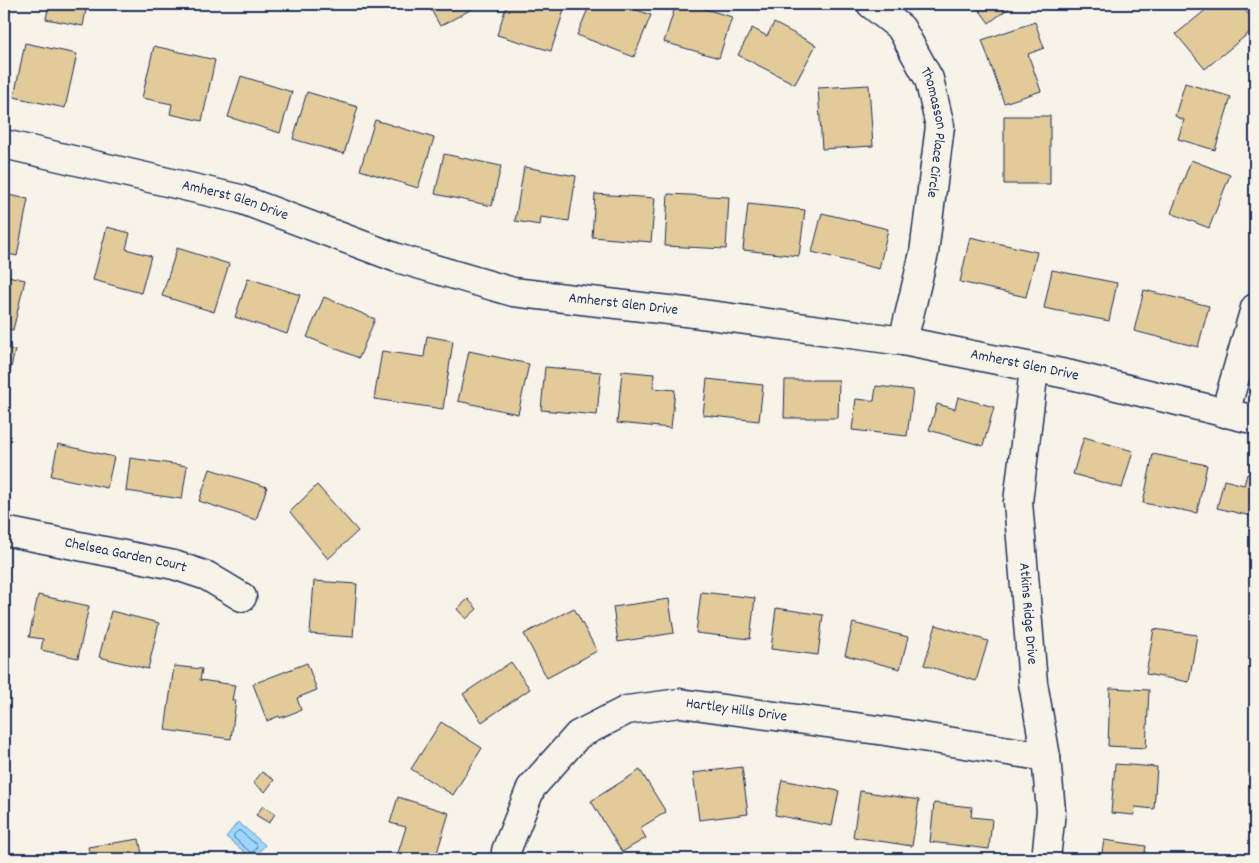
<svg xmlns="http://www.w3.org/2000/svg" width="1259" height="863" font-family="Dekko,sans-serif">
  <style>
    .water { fill: #9dd7fd; stroke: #6994bd }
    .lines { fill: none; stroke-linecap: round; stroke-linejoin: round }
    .shore { stroke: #4f729e; stroke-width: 1 }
    .building { fill: #e2ca99; stroke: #1b2f5e }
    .minor-casing { stroke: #1b2f5e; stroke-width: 31 }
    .minor { stroke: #f7f3e8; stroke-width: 28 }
    .labels { text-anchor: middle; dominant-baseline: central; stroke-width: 5; stroke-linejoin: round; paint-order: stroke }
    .street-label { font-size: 15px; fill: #1b2f5e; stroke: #f7f3e8 }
  </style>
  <rect width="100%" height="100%" fill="#f7f3e8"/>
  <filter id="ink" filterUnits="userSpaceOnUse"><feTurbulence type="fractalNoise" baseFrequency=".02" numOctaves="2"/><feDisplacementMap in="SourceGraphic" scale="10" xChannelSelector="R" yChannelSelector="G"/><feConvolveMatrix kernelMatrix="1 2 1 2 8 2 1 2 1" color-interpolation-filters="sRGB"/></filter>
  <g filter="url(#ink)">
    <path class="water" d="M 238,822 L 265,845 L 253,859 L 226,837 Z"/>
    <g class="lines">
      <path class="shore" d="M 238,831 L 240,831 L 257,845 L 257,847 L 253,852 L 250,852 L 234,838 L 234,835 Z"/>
    </g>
    <path class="building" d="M 49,4 L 87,4 L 83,26 L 46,19 Z
      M 428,4 L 472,4 L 474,8 L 440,26 Z
      M 507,4 L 544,4 L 564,10 L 551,51 L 497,35 Z
      M 590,4 L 620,4 L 651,15 L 634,57 L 577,35 Z
      M 676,4 L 688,4 L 732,17 L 719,58 L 664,42 Z
      M 975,4 L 1014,4 L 989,23 Z
      M 1213,4 L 1240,4 L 1255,22 L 1255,28 L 1205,69 L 1176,34 Z
      M 1035,22 L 1044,48 L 1028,54 L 1041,91 L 1004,103 L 982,40 Z
      M 774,23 L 816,45 L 795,84 L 738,55 L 752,28 L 767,36 Z
      M 25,43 L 77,54 L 65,108 L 14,97 Z
      M 154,46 L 215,60 L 202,121 L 170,114 L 172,104 L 142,98 Z
      M 241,76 L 292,92 L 280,133 L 228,117 Z
      M 1185,83 L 1231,97 L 1215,150 L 1178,139 L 1184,120 L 1175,116 Z
      M 869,85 L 873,146 L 822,149 L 818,88 Z
      M 307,92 L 358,107 L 344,154 L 293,139 Z
      M 1004,116 L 1050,116 L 1050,184 L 1004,184 Z
      M 375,120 L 434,138 L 418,188 L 360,170 Z
      M 444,154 L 501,166 L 492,206 L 435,194 Z
      M 1191,160 L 1230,175 L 1209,228 L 1171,213 Z
      M 524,167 L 576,176 L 569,221 L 541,217 L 540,225 L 515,221 Z
      M 4,194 L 28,199 L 17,256 L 4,253 Z
      M 595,194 L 655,198 L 651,242 L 592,237 Z
      M 668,194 L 729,197 L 726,249 L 665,246 Z
      M 748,204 L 805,210 L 799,256 L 743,250 Z
      M 822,213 L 888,229 L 879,269 L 812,252 Z
      M 107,227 L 130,233 L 126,249 L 151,256 L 141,293 L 93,280 Z
      M 970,237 L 1037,252 L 1026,297 L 960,282 Z
      M 177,248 L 229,264 L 214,312 L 162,296 Z
      M 1052,270 L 1117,283 L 1109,321 L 1044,308 Z
      M 4,275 L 25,280 L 13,330 L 4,328 Z
      M 248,278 L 300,295 L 287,334 L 235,317 Z
      M 1144,290 L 1209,306 L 1198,347 L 1134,331 Z
      M 324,297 L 375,319 L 359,358 L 307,337 Z
      M 427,336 L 453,341 L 443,409 L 374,399 L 382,351 L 424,357 Z
      M 4,348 L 15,350 L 4,398 Z
      M 469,351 L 529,364 L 518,414 L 458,401 Z
      M 545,367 L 601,372 L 597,415 L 541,410 Z
      M 622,371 L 654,374 L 653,388 L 675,390 L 671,428 L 617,423 Z
      M 707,379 L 763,385 L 759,421 L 703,415 Z
      M 785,380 L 839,380 L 838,418 L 784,418 Z
      M 876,386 L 913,390 L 907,436 L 852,430 L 856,399 L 874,401 Z
      M 958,397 L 994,407 L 983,446 L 929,430 L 937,404 L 955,409 Z
      M 1084,437 L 1133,451 L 1122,488 L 1073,474 Z
      M 58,444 L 114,457 L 107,488 L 51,476 Z
      M 1153,454 L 1207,465 L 1197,513 L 1143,503 Z
      M 130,458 L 187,466 L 182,499 L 126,491 Z
      M 210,469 L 267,487 L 256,520 L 199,501 Z
      M 1247,474 L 1255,476 L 1255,517 L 1217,508 L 1224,480 L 1244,485 Z
      M 317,485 L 358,531 L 328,559 L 290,512 Z
      M 314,581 L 357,584 L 353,637 L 310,634 Z
      M 701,592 L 755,598 L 750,639 L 696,633 Z
      M 38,595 L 89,606 L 78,658 L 41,650 L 43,639 L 29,637 Z
      M 468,599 L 477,609 L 466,619 L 457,609 Z
      M 669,599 L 674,633 L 618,642 L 613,607 Z
      M 574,608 L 597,651 L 547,678 L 524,634 Z
      M 776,608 L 823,615 L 818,655 L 771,649 Z
      M 111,611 L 159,623 L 148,669 L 99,657 Z
      M 853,623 L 908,637 L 900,669 L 845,655 Z
      M 936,625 L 988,641 L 976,681 L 924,665 Z
      M 1154,629 L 1197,635 L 1189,682 L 1146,674 Z
      M 511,662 L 530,689 L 482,722 L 463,694 Z
      M 307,663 L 317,690 L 297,698 L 301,710 L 280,718 L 279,716 L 267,721 L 253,684 Z
      M 174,666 L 202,669 L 200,680 L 235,685 L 232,700 L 236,700 L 231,739 L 165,730 Z
      M 1110,688 L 1149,690 L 1146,748 L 1108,746 Z
      M 441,722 L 482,748 L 453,795 L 411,769 Z
      M 1115,764 L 1157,767 L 1154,809 L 1135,807 L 1134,815 L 1111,813 Z
      M 742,767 L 748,814 L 699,820 L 693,773 Z
      M 640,770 L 666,812 L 640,828 L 646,838 L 622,852 L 591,801 Z
      M 262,772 L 274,780 L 265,792 L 253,783 Z
      M 782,780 L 839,791 L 832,826 L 775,815 Z
      M 860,791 L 919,800 L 912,846 L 853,837 Z
      M 398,797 L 449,813 L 435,859 L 417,859 L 398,853 L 406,827 L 390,823 Z
      M 934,803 L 972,807 L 971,817 L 992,819 L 989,849 L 930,842 Z
      M 263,806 L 275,814 L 269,823 L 256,815 Z
      M 139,839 L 143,859 L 90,859 L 88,847 Z
      M 1104,840 L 1146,846 L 1144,859 L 1101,859 Z"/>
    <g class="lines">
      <g class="minor-casing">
        <g id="minor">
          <path id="s1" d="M 871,4 L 901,28 L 929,79 L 940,126 L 924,253 L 903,341"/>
          <path id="s2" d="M 4,144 L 240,199 L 397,258 L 513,292 L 694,313 L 903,341 L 1071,375 L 1255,420"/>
          <path id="s3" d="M 1034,369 L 1018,502 L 1033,683 L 1046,757 L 1051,811 L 1046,859"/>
          <path d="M 1225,413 L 1255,308"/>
          <path id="s4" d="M 4,531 L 174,565 L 207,576 L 242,597"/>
          <path id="s5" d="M 506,859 L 506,851 L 531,788 L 578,735 L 627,710 L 680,703 L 885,731 L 1046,757"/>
        </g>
      </g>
      <use href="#minor" class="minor"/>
    </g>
  </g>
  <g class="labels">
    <g class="street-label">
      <text stroke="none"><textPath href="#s1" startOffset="151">Thomasson Place Circle</textPath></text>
      <text stroke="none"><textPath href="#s2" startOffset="238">Amherst Glen Drive</textPath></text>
      <text stroke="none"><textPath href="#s2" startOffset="642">Amherst Glen Drive</textPath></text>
      <text stroke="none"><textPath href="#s2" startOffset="1048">Amherst Glen Drive</textPath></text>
      <text stroke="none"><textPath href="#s4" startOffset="124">Chelsea Garden Court</textPath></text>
      <text stroke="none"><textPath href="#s3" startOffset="246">Atkins Ridge Drive</textPath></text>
      <text stroke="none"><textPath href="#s5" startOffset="312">Hartley Hills Drive</textPath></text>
    </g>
  </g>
  <rect width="1259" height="863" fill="none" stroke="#f7f3e8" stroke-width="20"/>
  <rect x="10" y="10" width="1239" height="843" fill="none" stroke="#1b2f5e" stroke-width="2" filter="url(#ink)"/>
</svg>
